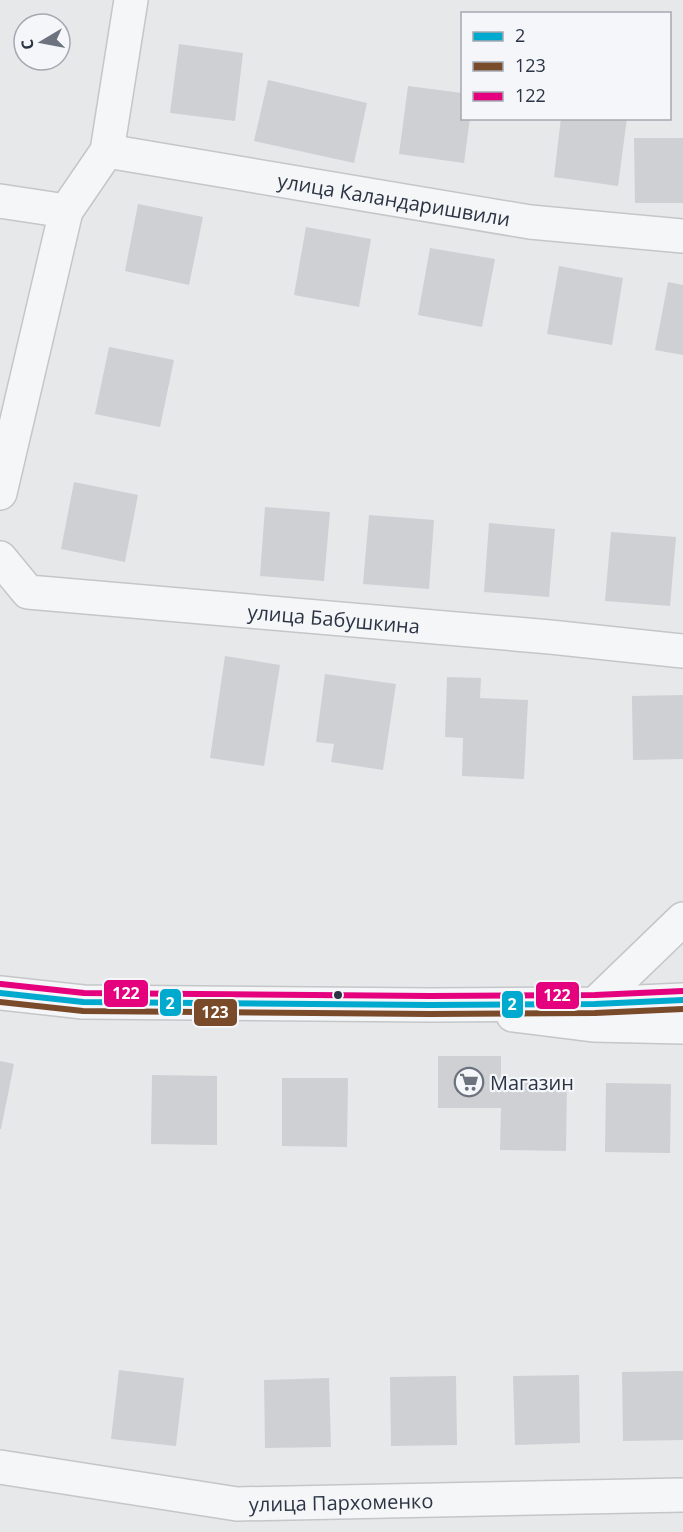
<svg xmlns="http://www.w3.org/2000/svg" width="683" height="1532" font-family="'Open Sans',sans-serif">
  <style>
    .building { fill: #ced0d3 }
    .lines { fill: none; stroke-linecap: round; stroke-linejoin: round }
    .minor-casing { stroke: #c4c6c8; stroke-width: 36 }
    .tertiary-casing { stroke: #c4c6c8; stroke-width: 36 }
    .minor { stroke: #f5f6f7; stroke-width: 33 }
    .tertiary { stroke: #f5f6f7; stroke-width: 33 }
    .bus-1-casing { stroke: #f4f6f9; stroke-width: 10 }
    .bus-2-casing { stroke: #f4f6f9; stroke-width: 10 }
    .bus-3-casing { stroke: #f4f6f9; stroke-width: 10 }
    .bus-1 { stroke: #00a9ce; stroke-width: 6 }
    .bus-2 { stroke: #7a4b2a; stroke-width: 6 }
    .bus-3 { stroke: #e5007d; stroke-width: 6 }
    .bus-dot { fill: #2b3445; stroke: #f4f6f9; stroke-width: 2 }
    .labels { text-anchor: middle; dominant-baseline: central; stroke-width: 4.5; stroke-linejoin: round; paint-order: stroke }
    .street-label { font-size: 20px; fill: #2b3445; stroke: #f4f6f9 }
    .poi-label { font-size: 20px; fill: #2b3445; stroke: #f4f6f9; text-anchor: start }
    .line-badge { stroke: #f4f6f9; stroke-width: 2 }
    .badge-label { font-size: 16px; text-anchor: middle; font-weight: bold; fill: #fff }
  </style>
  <rect width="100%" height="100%" fill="#e6e8ea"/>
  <path class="building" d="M 179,44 L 243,53 L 235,121 L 170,113 Z
    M 268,80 L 367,103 L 354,163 L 254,141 Z
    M 408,86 L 462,93 L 462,118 L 470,118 L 464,163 L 399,154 Z
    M 561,118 L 627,118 L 618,186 L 554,177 Z
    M 634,138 L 683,138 L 683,203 L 635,203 Z
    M 138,204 L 203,217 L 189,285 L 125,271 Z
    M 306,227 L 371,239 L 359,307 L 294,295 Z
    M 430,248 L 495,259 L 482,327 L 418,315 Z
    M 559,266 L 623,278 L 612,345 L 547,334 Z
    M 668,282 L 683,285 L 683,355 L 655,350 Z
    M 109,347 L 174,360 L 160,427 L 95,414 Z
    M 74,482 L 138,495 L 125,562 L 61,549 Z
    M 265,507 L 330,512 L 324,581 L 260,576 Z
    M 369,515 L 434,520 L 429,589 L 363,584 Z
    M 489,523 L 555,529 L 549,597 L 484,592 Z
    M 611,532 L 676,537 L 670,606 L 605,601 Z
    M 225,656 L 280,665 L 264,766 L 210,758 Z
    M 325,674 L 396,684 L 383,770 L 331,762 L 334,744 L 316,742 Z
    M 447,677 L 481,678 L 480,698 L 528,700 L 524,779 L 462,776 L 463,738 L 445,737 Z
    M 683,695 L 683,759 L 633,760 L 632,696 Z
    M 438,1056 L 501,1056 L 501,1081 L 567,1082 L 566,1151 L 500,1150 L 501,1108 L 438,1108 Z
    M 0,1061 L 14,1064 L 1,1129 L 0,1129 Z
    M 152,1075 L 217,1076 L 217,1145 L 151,1144 Z
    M 282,1078 L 348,1078 L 347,1147 L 282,1146 Z
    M 606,1083 L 671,1084 L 670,1153 L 605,1152 Z
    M 119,1370 L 184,1378 L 176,1446 L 111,1439 Z
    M 683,1371 L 683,1440 L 623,1441 L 622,1372 Z
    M 579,1375 L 580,1443 L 515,1445 L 513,1376 Z
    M 456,1376 L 457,1445 L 391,1446 L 390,1377 Z
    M 329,1378 L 331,1447 L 265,1448 L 264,1380 Z"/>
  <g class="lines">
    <g class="minor-casing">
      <g id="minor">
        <path id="s1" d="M 107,151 L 530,222 L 683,236"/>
        <path d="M 0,201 L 66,211"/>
        <path d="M 0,493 L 66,211 L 107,151 L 131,0"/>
        <path id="s2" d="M 0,558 L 28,592 L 550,637 L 683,651"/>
        <path d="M 595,1004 L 683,919"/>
        <path d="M 513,1015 L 593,1025 L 683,1027"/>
        <path id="s3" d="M 0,1467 L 237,1504 L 683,1495"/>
      </g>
    </g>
    <g class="tertiary-casing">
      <path id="tertiary" d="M 0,993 L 83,1002 L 430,1005 L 595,1004 L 683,1000"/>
    </g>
    <use href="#minor" class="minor"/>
    <use href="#tertiary" class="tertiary"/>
    <g class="bus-1-casing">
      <path id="bus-1" d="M 0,993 L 83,1002 L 430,1005 L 595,1004 L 683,1000"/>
    </g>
    <g class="bus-2-casing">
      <path id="bus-2" d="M 0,1002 L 83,1011 L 430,1014 L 595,1013 L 683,1009"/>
    </g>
    <g class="bus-3-casing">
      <path id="bus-3" d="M 1,984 L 84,993 L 430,996 L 595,995 L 683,991"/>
    </g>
    <use href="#bus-1" class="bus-1"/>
    <use href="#bus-2" class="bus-2"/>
    <use href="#bus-3" class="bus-3"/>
  </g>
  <defs>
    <g id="supermarket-ring" transform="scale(1.5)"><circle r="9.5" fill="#f4f6f9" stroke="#6c737f" stroke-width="1.5"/><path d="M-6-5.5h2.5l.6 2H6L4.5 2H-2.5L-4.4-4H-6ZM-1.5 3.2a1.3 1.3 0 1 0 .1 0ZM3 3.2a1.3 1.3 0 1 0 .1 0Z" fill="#6c737f"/></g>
  </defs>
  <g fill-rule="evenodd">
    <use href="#supermarket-ring" x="469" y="1082"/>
  </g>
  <circle class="bus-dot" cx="338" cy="995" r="5"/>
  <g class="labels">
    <g class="street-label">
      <text stroke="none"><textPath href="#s1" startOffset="291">улица Каландаришвили</textPath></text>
      <text stroke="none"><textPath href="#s2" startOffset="351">улица Бабушкина</textPath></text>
      <text stroke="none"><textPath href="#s3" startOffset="344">улица Пархоменко</textPath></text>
    </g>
    <g class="poi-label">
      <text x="490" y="1082">Магазин</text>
    </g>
  </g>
  <g class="line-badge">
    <rect x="103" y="979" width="46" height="29" rx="6" fill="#e5007d"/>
    <rect x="535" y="981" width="45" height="29" rx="6" fill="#e5007d"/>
    <rect x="159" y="988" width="23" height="29" rx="6" fill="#00a9ce"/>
    <rect x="501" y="990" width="23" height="29" rx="6" fill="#00a9ce"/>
    <rect x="193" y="998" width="45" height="29" rx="6" fill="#7a4b2a"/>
  </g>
  <g class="badge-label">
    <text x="126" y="999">122</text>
    <text x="557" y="1001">122</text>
    <text x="170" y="1009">2</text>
    <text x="512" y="1010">2</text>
    <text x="215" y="1018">123</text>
  </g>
  <rect x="461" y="12" width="210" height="108" fill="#f4f6f9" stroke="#a4a8b1" stroke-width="1.5"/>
  <rect x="473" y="32" width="30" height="9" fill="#00a9ce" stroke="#a4a8b1" stroke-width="1.5"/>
  <text x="515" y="42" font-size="18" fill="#2b3445">2</text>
  <rect x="473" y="62" width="30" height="9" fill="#7a4b2a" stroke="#a4a8b1" stroke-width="1.5"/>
  <text x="515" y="72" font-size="18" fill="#2b3445">123</text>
  <rect x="473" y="92" width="30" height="9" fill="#e5007d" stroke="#a4a8b1" stroke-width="1.5"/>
  <text x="515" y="102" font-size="18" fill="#2b3445">122</text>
  <g transform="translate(42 42) rotate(260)"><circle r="28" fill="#f4f6f9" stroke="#a4a8b1" stroke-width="1.5"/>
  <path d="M0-4.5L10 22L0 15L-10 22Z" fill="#6c737f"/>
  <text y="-9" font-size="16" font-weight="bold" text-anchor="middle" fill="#2b3445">С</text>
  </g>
</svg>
